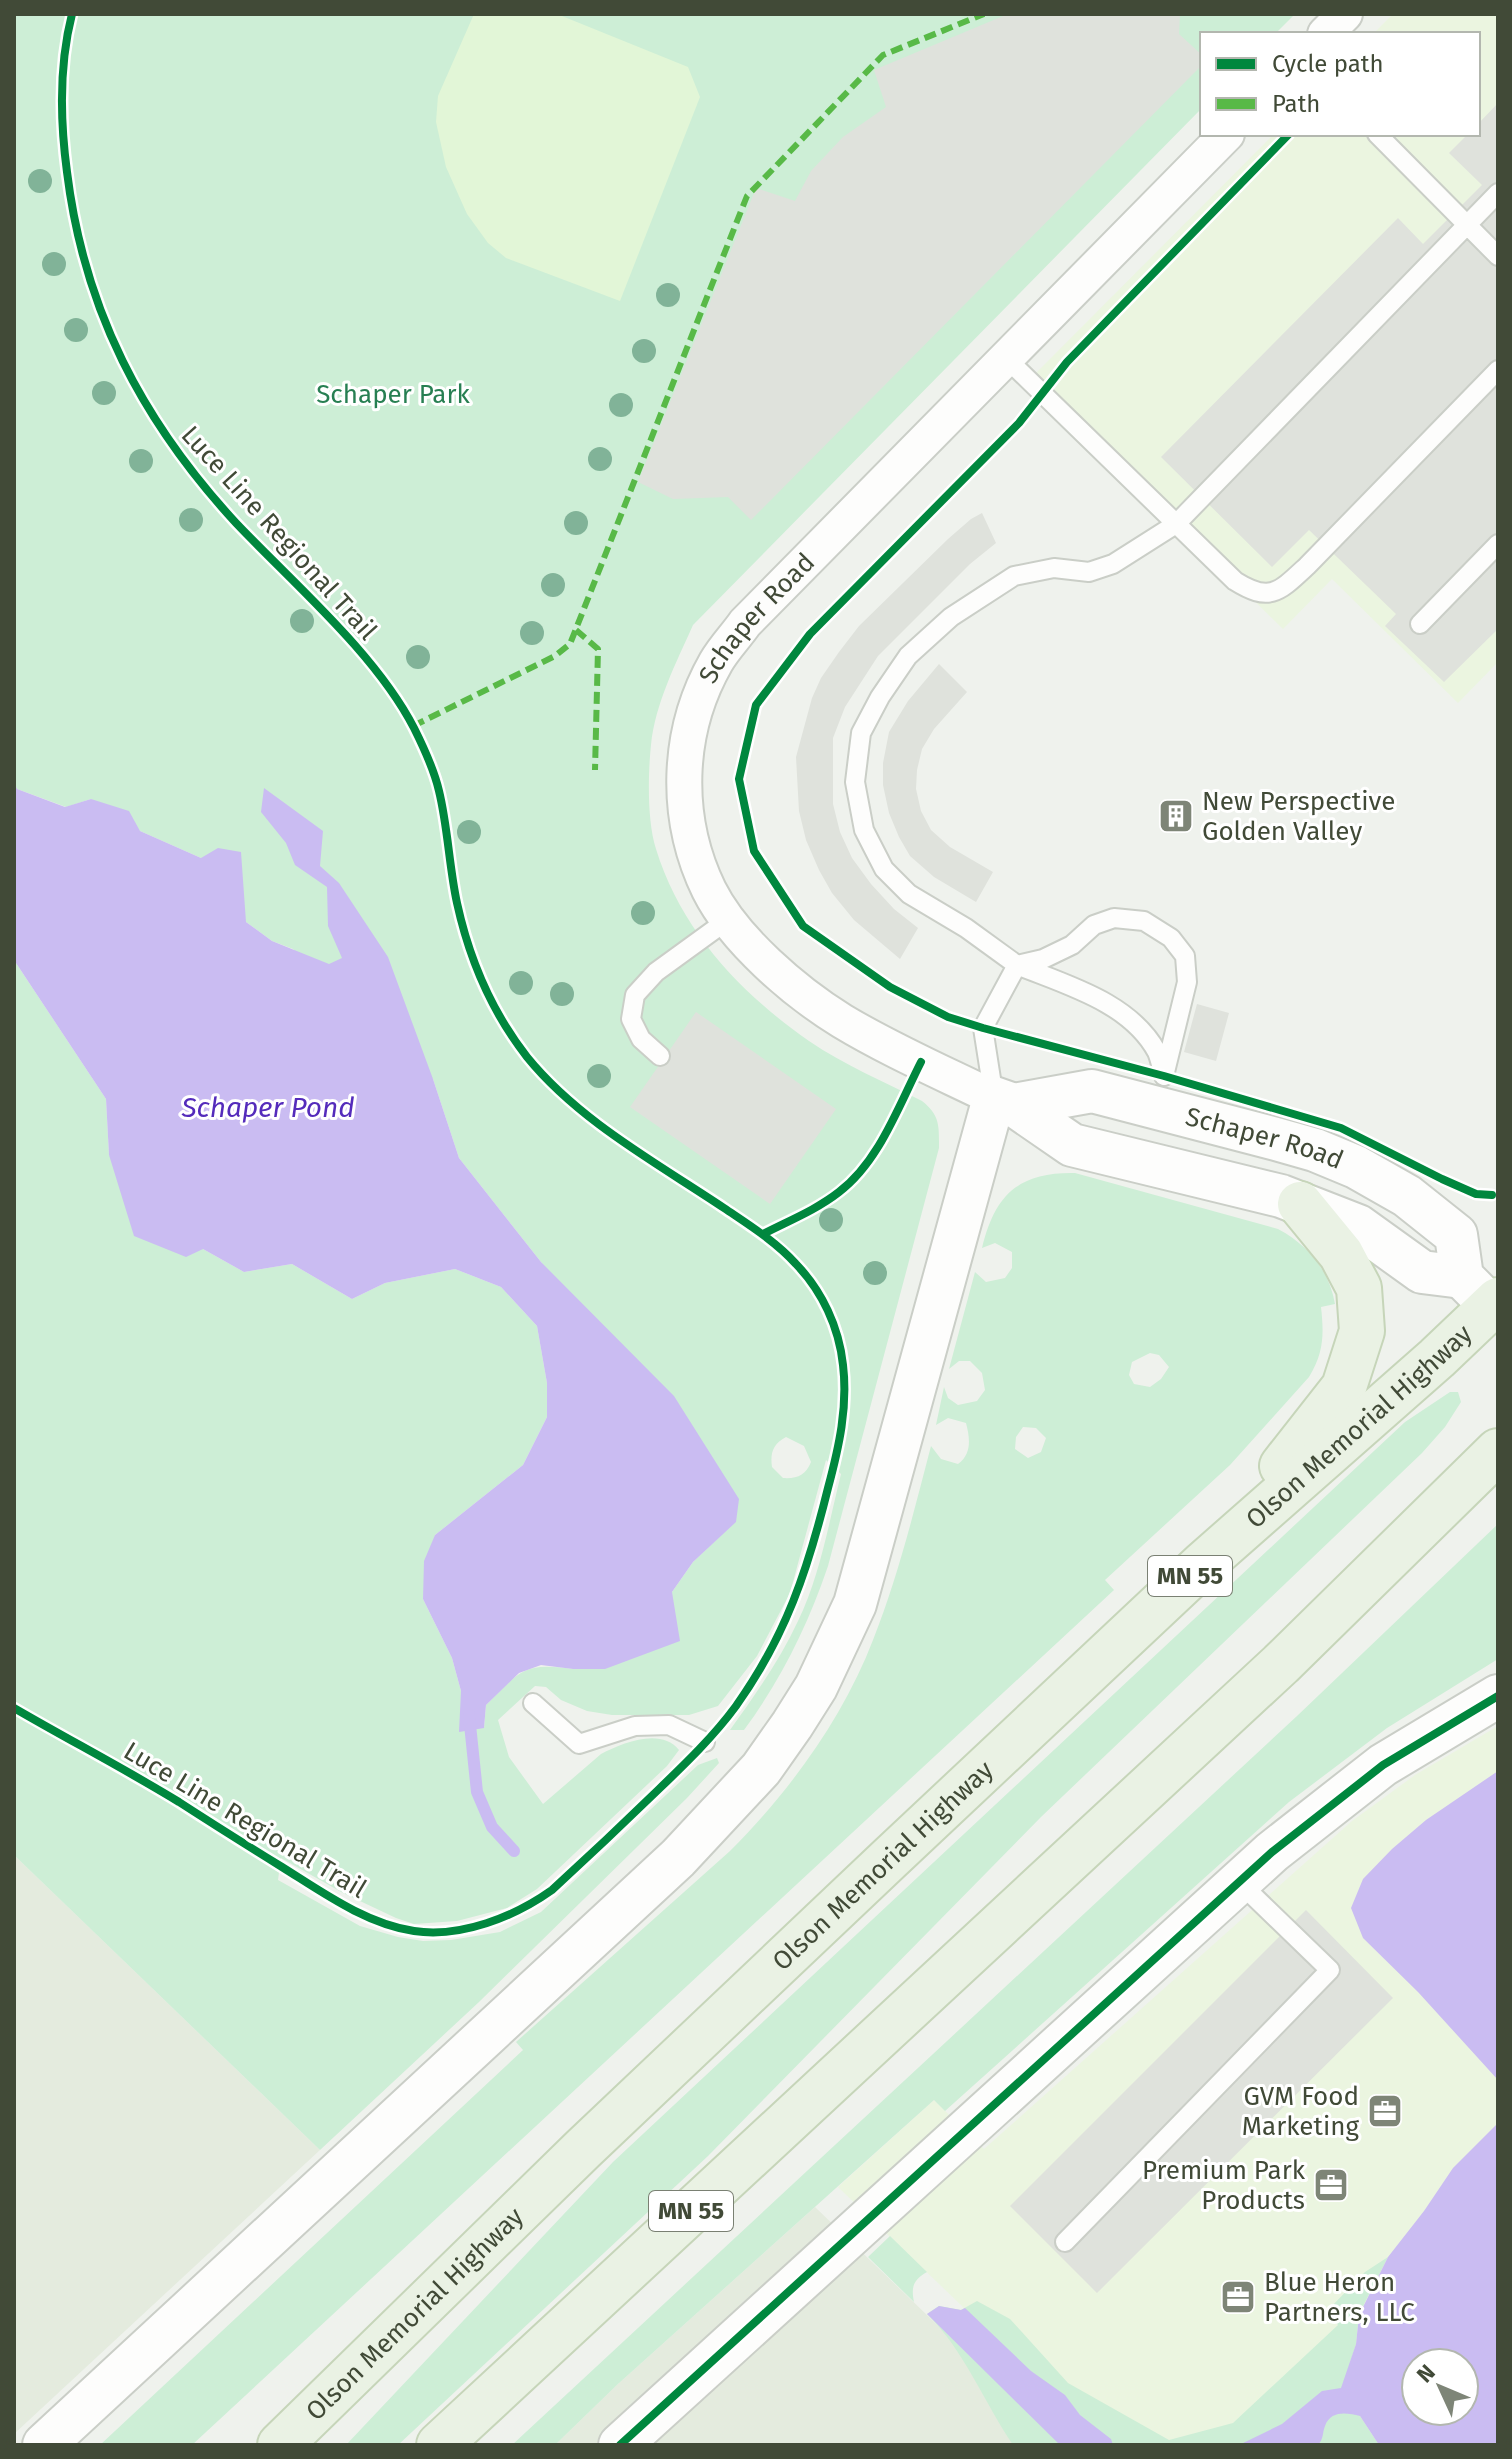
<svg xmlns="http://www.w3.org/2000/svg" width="1512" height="2459" font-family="'Fira Sans',sans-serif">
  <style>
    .residential { fill: #e4ebde }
    .commercial { fill: #ebf5e0; fill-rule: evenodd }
    .green { fill: #cdeed6; fill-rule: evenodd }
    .sand { fill: #e2f6d7 }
    .parking { fill: #dfe2dc }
    .water { fill: #cabcf2; fill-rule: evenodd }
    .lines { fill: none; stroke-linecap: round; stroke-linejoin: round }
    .stream { stroke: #cabcf2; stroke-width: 12 }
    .service-casing { stroke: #cacec7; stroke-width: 22 }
    .minor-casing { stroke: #cacec7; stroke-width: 38 }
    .tertiary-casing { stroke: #cacec7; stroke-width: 46 }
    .primary-casing { stroke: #c6d5b9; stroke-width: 48 }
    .service { stroke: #fdfdfc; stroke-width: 18 }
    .minor { stroke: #fdfdfc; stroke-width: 34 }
    .tertiary { stroke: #fdfdfc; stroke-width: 42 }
    .primary { stroke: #eaf2e4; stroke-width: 44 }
    .quiet { stroke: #58b947; stroke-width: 6; stroke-dasharray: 12 6; stroke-linecap: butt }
    .cycleway-casing { stroke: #fff; stroke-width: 13 }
    .cycleway { stroke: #00873e; stroke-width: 8 }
    .tree { fill: #81b398 }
    .labels { text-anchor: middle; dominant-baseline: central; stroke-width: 6; stroke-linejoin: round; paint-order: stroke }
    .shield { fill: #fff; stroke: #7a8073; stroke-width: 2 }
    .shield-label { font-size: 24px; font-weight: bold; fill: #414a37 }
    .park-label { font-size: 26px; fill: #277f52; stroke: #fff }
    .street-label { font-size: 26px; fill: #414a37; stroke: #fff }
    .poi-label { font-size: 26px; fill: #414a37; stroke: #fff; text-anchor: start }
    .water-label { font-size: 28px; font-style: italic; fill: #542bbb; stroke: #fff }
  </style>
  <rect width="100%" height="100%" fill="#eff2ed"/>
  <path class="residential" d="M 14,1855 L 320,2150 L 14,2434 Z
    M 815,2207 L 1042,2426 L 1067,2445 L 555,2445 L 618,2384 Z"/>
  <path class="commercial" d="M 1393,14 L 1498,14 L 1498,662 L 1458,703 L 1332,579 L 1283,629 L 1029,380 L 1274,134 L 1478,134 L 1478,34 L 1373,34 Z
    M 1498,1726 L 1498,2445 L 1119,2445 L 1064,2404 L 838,2187 L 934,2100 L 984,2149 L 1352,1821 L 1415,1775 ZM 1416,2363 L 1464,2363 L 1464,2411 L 1416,2411 Z"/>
  <path class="green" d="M 14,14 L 1295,14 L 1275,34 L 1202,34 L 1202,108 L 693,625 C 676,663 655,704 651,745 C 648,774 647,821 656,849 C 681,930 740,993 809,1041 C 844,1065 885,1082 922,1101 C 940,1115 939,1126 939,1148 L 828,1566 C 808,1625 781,1680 744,1730 L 730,1730 C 755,1695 780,1660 798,1621 C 820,1576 829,1522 841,1474 L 826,1460 L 790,1593 L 757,1656 L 718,1706 L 689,1715 L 612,1715 L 587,1711 L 561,1700 L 546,1687 L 535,1686 L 498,1720 L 509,1757 L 543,1804 L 601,1754 C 622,1743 661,1727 679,1750 L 667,1766 L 537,1889 L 507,1908 L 457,1921 L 414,1924 L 396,1918 L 343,1893 L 281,1858 L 278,1880 L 360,1926 L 398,1937 L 423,1941 L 451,1940 L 500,1932 L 541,1912 L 698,1765 L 717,1758 L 719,1763 L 687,1798 L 479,2002 L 320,2150 L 14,1855 L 14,960 L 106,1099 L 109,1155 L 203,1249 L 244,1272 L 292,1264 L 352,1299 L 385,1283 L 455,1269 L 501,1287 L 537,1326 L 547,1383 L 547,1417 L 523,1465 L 435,1535 L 423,1599 L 452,1658 L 461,1691 L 484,1728 L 486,1705 C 521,1671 522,1662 573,1669 L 672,1592 L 693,1562 L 735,1522 L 541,1262 L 459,1158 L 433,1079 L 293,949 L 272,941 L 246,922 L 201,858 L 140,831 L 91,799 L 66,807 L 17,789 L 14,782 ZM 786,1437 L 804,1446 L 811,1462 C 806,1475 797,1479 783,1478 L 772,1467 C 770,1453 773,1444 786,1437 Z
    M 1075,1173 L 1278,1229 C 1308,1245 1329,1270 1335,1304 L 1321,1307 C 1324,1334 1324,1353 1309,1377 L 1230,1465 L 1105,1580 L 1114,1590 L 192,2445 L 100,2445 L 523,2050 L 516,2042 L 730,1851 C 790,1791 843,1718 873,1640 C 898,1577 914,1511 931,1446 L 941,1459 L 958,1464 C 972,1454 970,1438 966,1423 L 948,1418 L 936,1425 L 944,1387 L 948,1398 L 958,1405 L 977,1401 L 985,1390 L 982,1373 L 970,1361 L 959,1361 L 949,1369 L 975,1272 L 986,1282 L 1005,1278 L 1012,1268 L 1012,1252 L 995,1243 L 982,1248 C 995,1195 1018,1172 1075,1173 ZM 1150,1353 L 1159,1355 L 1169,1367 L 1161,1379 L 1150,1387 L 1134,1384 L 1129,1375 L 1132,1362 ZM 1023,1427 L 1036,1428 L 1046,1438 L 1041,1452 L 1028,1458 L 1015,1449 L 1016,1437 Z
    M 1450,1392 L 1458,1392 L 1461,1402 L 1445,1427 L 1422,1453 L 1041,1817 L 708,2156 L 398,2445 L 346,2445 L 613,2162 L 1405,1422 Z
    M 1498,1524 L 1498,1659 L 1387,1728 L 1289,1802 L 945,2111 L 934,2100 L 618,2384 L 555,2445 L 512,2445 L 1297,1716 Z
    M 890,2236 L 927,2272 C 913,2280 911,2287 914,2302 L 868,2257 Z
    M 1388,2257 L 1359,2314 L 1356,2344 L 1350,2363 L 1360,2416 L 1379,2445 L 1013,2445 C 984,2402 964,2350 927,2314 L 939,2306 L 961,2310 L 977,2301 L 1010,2319 L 1068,2383 L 1169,2440 L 1233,2423 L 1338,2325 L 1327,2311 L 1365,2272 Z"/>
  <path class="sand" d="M 474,14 L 557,14 L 688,67 L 700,97 L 620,301 L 506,258 L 488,243 L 467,214 L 446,167 L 436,122 L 438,96 Z"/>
  <path class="parking" d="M 1008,14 L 1180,14 L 1179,34 L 1202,55 L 1202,65 L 751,520 L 728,497 L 673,499 L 638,482 L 756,188 L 795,201 L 811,171 L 843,137 L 886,107 L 874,70 Z
    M 1498,103 L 1498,629 L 1444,682 L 1385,626 L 1396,614 L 1309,530 L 1272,567 L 1161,457 L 1398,218 L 1423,244 L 1482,185 L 1449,153 L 1468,134 L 1478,134 L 1478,124 Z
    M 982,513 L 996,543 L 970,564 L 878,656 L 845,707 L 833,738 L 833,804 L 840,832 L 852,858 L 871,884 L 894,909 L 918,928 L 900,959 L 854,920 L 832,893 L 819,870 L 806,840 L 799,811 L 796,757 L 812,698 L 821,678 L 839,652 L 859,626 L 948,539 L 971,519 Z
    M 939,664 L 967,692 L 934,729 L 922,749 L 917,770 L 916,789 L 921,811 L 931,830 L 950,847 L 993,872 L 976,902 L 934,877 L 910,856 L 899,837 L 889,813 L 883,785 L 883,763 L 889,732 L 908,701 Z
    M 1197,1004 L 1229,1013 L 1216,1061 L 1184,1052 Z
    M 696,1012 L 836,1109 L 770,1204 L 630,1107 Z
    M 1306,1910 L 1393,1998 L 1097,2293 L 1010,2206 Z"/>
  <path class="water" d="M 14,782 L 17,789 L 65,807 L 91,799 L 129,811 L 140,831 L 201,858 L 218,848 L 241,852 L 246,922 L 272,941 L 329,964 L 342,958 L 328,926 L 327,887 L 295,865 L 286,843 L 261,812 L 264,788 L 323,831 L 320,866 L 339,883 L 388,957 L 433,1079 L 459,1158 L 541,1262 L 674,1396 L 739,1499 L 736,1522 L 693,1562 L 672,1592 L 680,1641 L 605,1669 L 573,1669 L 541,1665 L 519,1673 L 486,1705 L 484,1728 L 459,1732 L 461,1691 L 452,1658 L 423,1599 L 424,1561 L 435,1535 L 523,1465 L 547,1417 L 547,1383 L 537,1326 L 501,1287 L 455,1269 L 385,1283 L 352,1299 L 292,1264 L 244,1272 L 203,1249 L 186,1257 L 134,1236 L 109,1155 L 106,1099 L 14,960 Z
    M 1498,1771 L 1498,2080 L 1418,1992 L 1363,1938 L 1351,1908 L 1363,1879 L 1392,1849 L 1426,1820 Z
    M 1498,2123 L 1498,2445 L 1379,2445 L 1360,2416 C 1347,2413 1331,2410 1325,2426 C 1322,2434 1324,2438 1318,2445 L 1239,2445 L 1282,2424 L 1322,2391 L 1341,2388 L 1356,2344 L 1359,2315 L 1388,2257 L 1424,2211 L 1453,2168 ZM 1416,2363 L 1464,2363 L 1464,2411 L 1416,2411 Z
    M 939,2306 L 961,2310 L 965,2308 L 1031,2371 L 1065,2395 L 1080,2415 L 1111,2439 L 1113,2445 L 1060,2445 L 927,2314 Z"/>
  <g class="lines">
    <path class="stream" d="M 469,1715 L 477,1792 L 492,1827 L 514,1851"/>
    <g class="service-casing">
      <path id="service" d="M 1377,134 L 1498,256
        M 1005,357 L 1235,581 C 1270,603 1279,592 1307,566 L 1498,370
        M 1420,624 L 1498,544
        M 1017,965 L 1043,959 L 1072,945 L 1094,925 L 1114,918 L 1144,921 L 1171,938 L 1185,956 L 1187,982 L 1164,1076
        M 1017,965 C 1066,985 1130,1002 1157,1052 C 1160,1059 1162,1069 1164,1076
        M 660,1056 L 641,1039 L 631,1019 L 635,995 L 656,972 L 729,919
        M 994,1098 L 983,1028 L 1017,965 L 966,928 L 909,894 L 884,869 L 864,830 L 855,782 L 861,733 L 880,697 L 908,656 L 951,617 L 1014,576 L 1054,568 L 1089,572 L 1113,564 L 1176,524 L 1498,193
        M 533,1703 L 579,1744 L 635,1726 L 669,1725 L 705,1742
        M 1065,2242 L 1330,1970 L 1239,1882"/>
    </g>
    <g class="minor-casing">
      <g id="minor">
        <path d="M 1325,34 L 1345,14"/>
        <path id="s1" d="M 994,1098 C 943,1073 890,1050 842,1021 C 795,992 734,940 709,890 C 674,818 676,732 716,662 C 724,648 736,636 745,623 L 1227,134"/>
      </g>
    </g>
    <g class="tertiary-casing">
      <g id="tertiary">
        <path id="s2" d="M 1014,1105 L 1092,1091 L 1276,1139 L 1315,1150 L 1356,1167 L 1407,1196 L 1456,1235 L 1462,1277 L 1479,1294"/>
        <path d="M 44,2445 L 678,1858 L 761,1769 L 792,1725 L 816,1687 L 855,1604 L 994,1098 L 1014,1105 L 1072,1145 L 1281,1196 L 1358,1226 L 1422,1272 L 1462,1277"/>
        <path d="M 620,2445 L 1272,1852 L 1383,1765 L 1498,1696"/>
      </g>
    </g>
    <g class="primary-casing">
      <g id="primary">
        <path d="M 1282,1466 L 1344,1387 L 1362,1331 L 1359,1288 L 1341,1254 L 1300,1204"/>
        <path id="s3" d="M 280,2445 L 583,2149 L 888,1860 L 1203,1564 L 1437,1358 L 1498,1300"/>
        <path d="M 439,2445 L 1281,1664 L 1498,1451"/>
      </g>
    </g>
    <use href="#service" class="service"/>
    <use href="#minor" class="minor"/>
    <use href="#tertiary" class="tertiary"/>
    <use href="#primary" class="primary"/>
    <path class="quiet" d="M 576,630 L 598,649 L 595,770
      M 413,726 L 555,656 L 570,644 L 747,196 L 883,55 L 984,14"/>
    <g class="cycleway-casing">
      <path id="cycleway" d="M 1289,134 L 1067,362 L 1019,423 L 810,634 L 756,705 L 739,779 L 754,851 L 803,926 L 890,987 L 948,1017 L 983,1028 L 1164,1076 L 1341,1128 L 1442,1179 L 1476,1194 L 1492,1195
        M 763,1234 C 788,1221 816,1210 839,1192 C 879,1162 899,1105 921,1062
        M 14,1708 C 69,1740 125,1769 179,1802 C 213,1824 248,1846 282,1867 C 322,1892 366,1924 414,1931 C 461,1938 514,1917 552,1890 C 588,1857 624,1823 659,1789 C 686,1763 714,1736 736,1706 C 786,1636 808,1569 828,1488 C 839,1447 848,1407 843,1365 C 839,1327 822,1291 796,1264 C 775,1241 749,1225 724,1208 C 657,1163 579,1121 527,1057 C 492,1012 469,958 457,903 C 449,866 448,828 439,791 C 434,769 424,748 414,728 C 376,654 294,584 236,523 C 142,421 84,310 67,172 C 60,120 59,65 72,14
        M 620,2445 L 1272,1852 L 1383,1765 L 1498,1696"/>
    </g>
    <use href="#cycleway" class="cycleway"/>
  </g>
  <g class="tree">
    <circle cx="40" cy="181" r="12"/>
    <circle cx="54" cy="264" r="12"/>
    <circle cx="668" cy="295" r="12"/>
    <circle cx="76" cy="330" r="12"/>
    <circle cx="644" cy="351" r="12"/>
    <circle cx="104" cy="393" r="12"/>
    <circle cx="621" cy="405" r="12"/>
    <circle cx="600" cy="459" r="12"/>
    <circle cx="141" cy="461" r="12"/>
    <circle cx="191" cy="520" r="12"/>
    <circle cx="576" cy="523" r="12"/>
    <circle cx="553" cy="585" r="12"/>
    <circle cx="302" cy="621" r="12"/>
    <circle cx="532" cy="633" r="12"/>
    <circle cx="418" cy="657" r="12"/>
    <circle cx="469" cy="832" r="12"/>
    <circle cx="643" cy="913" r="12"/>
    <circle cx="521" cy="983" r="12"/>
    <circle cx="562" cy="994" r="12"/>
    <circle cx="599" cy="1076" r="12"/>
    <circle cx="831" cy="1220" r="12"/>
    <circle cx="875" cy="1273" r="12"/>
  </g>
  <defs>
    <g id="building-square" transform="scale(1.8)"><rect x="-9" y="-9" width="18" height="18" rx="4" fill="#7e8577" stroke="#fff"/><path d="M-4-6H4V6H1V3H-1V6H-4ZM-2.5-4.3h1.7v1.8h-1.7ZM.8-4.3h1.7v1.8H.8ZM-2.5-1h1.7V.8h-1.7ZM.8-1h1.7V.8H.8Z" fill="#fff"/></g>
    <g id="office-square" transform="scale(1.8)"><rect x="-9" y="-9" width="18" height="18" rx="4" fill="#7e8577" stroke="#fff"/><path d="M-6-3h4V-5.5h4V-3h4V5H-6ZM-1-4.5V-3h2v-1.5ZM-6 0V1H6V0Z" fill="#fff"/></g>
  </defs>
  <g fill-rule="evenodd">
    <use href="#building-square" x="1176" y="816"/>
    <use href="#office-square" x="1385" y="2111"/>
    <use href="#office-square" x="1331" y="2185"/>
    <use href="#office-square" x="1238" y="2297"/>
  </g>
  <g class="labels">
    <g class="shield">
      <rect x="1148" y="1556" width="84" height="40" rx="6"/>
      <rect x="649" y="2191" width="84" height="40" rx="6"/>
    </g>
    <g class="shield-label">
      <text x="1190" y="1576">MN 55</text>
      <text x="691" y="2211">MN 55</text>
    </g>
    <g class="park-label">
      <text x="393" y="394">Schaper Park</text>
    </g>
    <g class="street-label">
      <text transform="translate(279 533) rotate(48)">Luce Line Regional Trail</text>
      <text stroke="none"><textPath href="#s1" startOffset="656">Schaper Road</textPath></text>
      <text stroke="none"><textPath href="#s2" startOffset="258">Schaper Road</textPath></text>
      <text stroke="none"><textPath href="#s3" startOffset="1484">Olson Memorial Highway</textPath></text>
      <text transform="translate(245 1820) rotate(31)">Luce Line Regional Trail</text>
      <text stroke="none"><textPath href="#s3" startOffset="836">Olson Memorial Highway</textPath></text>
      <text stroke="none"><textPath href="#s3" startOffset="188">Olson Memorial Highway</textPath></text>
    </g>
    <g class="poi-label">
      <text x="1202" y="801">New Perspective<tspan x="1202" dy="30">Golden Valley</tspan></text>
      <text x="1359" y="2096" text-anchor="end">GVM Food<tspan x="1359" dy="30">Marketing</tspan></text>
      <text x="1305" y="2170" text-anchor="end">Premium Park<tspan x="1305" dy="30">Products</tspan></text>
      <text x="1264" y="2282">Blue Heron<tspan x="1264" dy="30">Partners, LLC</tspan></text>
    </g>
    <g class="water-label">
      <text x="268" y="1107">Schaper Pond</text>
    </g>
  </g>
  <rect width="1512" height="2459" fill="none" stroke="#414a37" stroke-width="32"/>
  <rect x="1200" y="32" width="280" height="104" fill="#ffffff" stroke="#b3b7af" stroke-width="2"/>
  <rect x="1216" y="58" width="40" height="12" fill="#00873e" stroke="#b3b7af" stroke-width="2"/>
  <text x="1272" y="72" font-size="24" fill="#414a37">Cycle path</text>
  <rect x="1216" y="98" width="40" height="12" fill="#58b947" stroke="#b3b7af" stroke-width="2"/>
  <text x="1272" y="112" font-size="24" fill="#414a37">Path</text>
  <g transform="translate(1440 2387) rotate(314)"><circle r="38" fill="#ffffff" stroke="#b3b7af" stroke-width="2"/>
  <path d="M0-6L14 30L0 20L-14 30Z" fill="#7e8577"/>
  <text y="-12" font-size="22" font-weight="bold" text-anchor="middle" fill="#414a37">N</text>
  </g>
</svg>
